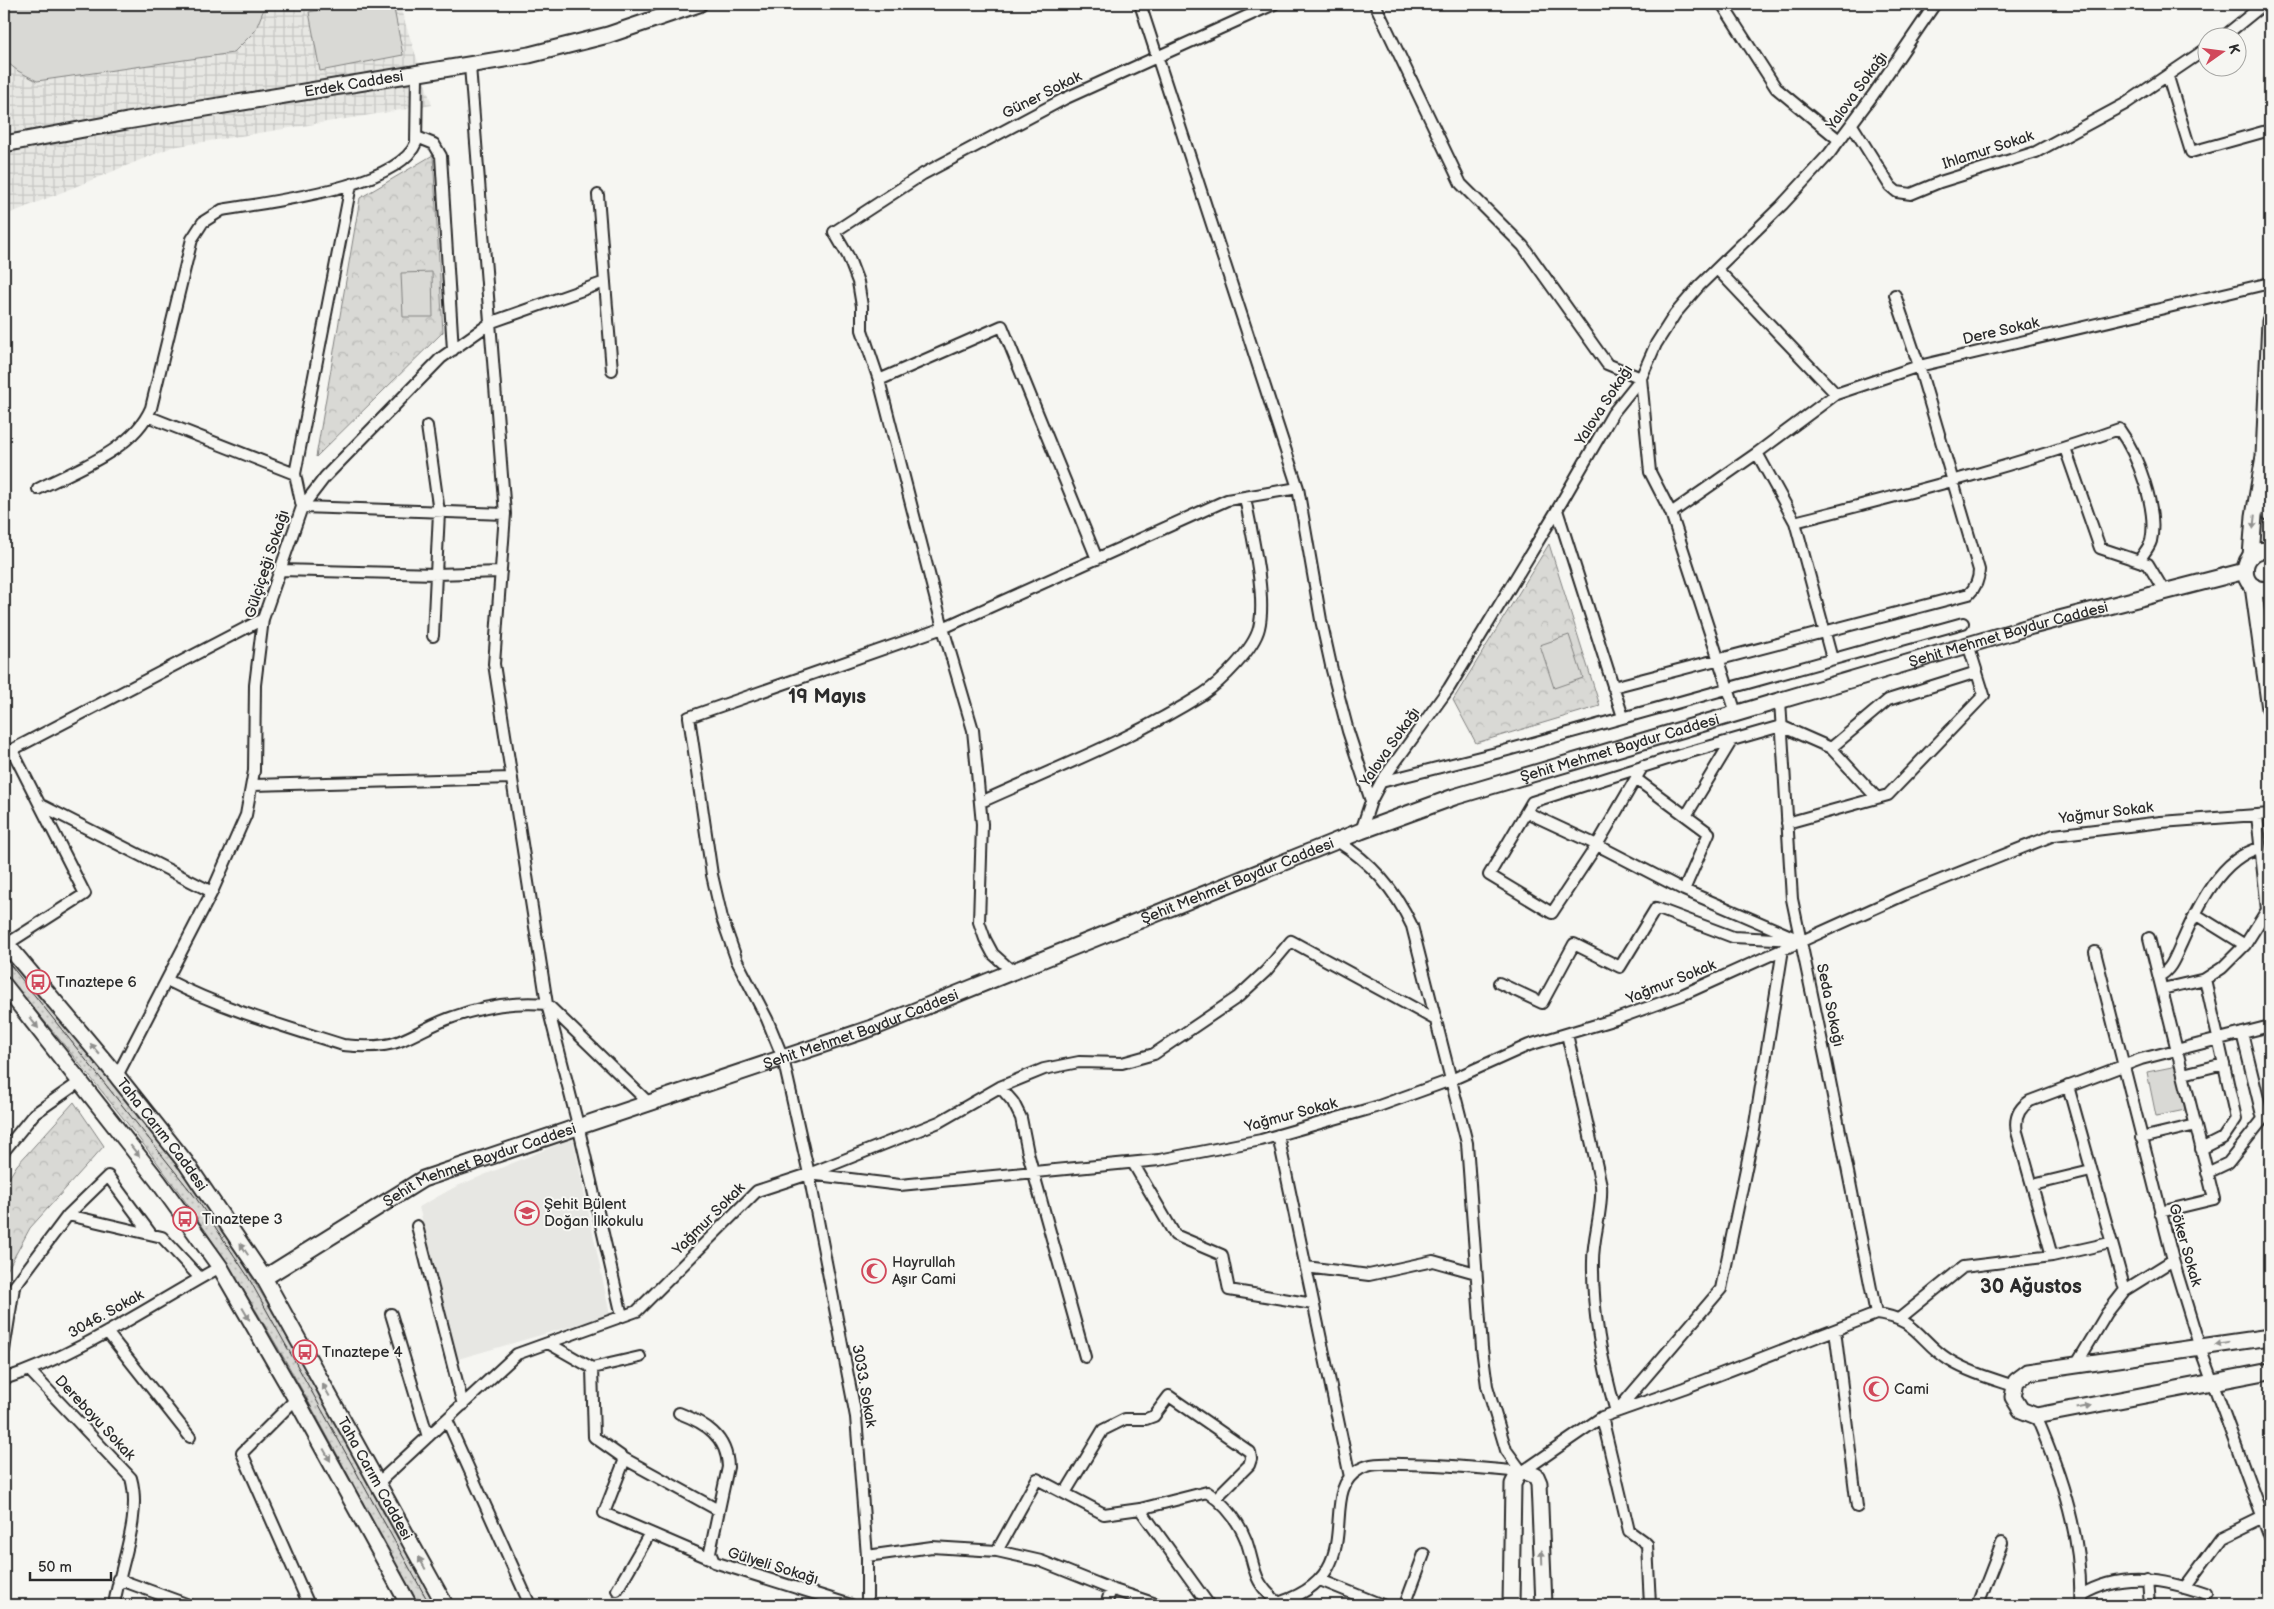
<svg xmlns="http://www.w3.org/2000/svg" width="2274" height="1609" font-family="'Balsamiq Sans',sans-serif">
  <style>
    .built { fill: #e7e7e3 }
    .industrial { fill: url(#industrial-grid) }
    .grass { fill: url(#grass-dots); stroke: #828280 }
    .park { fill: url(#park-crowns); stroke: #828280 }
    .pitch { fill: #d9d9d5; stroke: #828280 }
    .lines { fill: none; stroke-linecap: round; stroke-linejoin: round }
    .street-casing { stroke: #2b2b2b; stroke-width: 14 }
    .secondary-casing { stroke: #2b2b2b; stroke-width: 19 }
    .street { stroke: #f6f6f2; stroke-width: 10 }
    .secondary { stroke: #f6f6f2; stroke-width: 15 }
    .tram { stroke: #2b2b2b; stroke-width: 1 }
    .oneway { fill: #90908e }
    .labels { text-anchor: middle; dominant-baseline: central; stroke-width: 4; stroke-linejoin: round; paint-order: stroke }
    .street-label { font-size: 15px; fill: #2b2b2b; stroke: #f6f6f2 }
    .poi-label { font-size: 15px; fill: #2b2b2b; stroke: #f6f6f2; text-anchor: start }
    .district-label { font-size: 20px; font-weight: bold; fill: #2b2b2b; stroke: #f6f6f2 }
  </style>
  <defs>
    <pattern id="industrial-grid" width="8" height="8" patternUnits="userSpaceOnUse" patternTransform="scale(1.25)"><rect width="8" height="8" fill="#e7e7e3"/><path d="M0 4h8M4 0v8" fill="none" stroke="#c6c6c3"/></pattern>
    <pattern id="grass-dots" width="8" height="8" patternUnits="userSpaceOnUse" patternTransform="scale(1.25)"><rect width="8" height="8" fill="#d9d9d5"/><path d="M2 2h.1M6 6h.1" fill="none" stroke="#babab7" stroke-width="1.8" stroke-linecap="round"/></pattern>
    <pattern id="park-crowns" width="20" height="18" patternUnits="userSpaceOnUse" patternTransform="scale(1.25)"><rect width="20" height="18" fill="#d9d9d5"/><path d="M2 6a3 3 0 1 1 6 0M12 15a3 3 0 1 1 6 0" fill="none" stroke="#babab7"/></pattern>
  </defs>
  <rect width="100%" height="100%" fill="#f6f6f2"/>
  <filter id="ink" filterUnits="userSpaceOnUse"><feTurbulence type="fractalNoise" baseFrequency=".02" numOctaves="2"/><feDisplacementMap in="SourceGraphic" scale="10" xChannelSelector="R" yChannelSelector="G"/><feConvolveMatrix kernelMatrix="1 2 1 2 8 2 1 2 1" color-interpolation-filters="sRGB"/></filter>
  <g filter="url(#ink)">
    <path class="built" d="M 573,1138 L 610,1315 L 458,1359 L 419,1207 L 455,1187 Z"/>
    <path class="industrial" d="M 4,4 L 399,4 L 432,105 L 172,147 L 4,216 Z"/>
    <path class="grass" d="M 4,952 C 69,1029 137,1105 194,1188 C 285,1321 357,1465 435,1605 L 416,1605 C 349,1476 282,1344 201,1224 C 141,1135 71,1054 4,972 Z"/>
    <path class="park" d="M 433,155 L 443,332 L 316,457 L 360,198 Z
      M 1549,544 L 1600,706 L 1476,743 L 1453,700 Z
      M 74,1102 L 104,1146 L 30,1228 L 4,1276 L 4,1186 L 17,1165 Z"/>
    <path class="pitch" d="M 4,4 L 266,4 L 255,31 L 233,53 L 37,81 L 18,71 L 4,60 Z
      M 352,4 L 393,4 L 403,55 L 320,71 L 309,12 Z
      M 432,272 L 433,317 L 403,317 L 401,273 Z
      M 1569,635 L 1583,678 L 1554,688 L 1540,645 Z
      M 2177,1066 L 2185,1110 L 2156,1116 L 2147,1072 Z"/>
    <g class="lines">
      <g class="street-casing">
        <path id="street" d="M 1140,4 L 1298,488 L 1321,620 L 1332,670 L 1348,731 L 1371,801
          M 1375,4 L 1461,184 L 1523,246 L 1607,364 L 1641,378 L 1650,472 L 1671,513 L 1736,713
          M 1722,4 L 1776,88 L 1839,140
          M 2222,38 L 2264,4
          M 470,66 L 505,514 L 494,664 L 547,1004 L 578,1125 L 622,1316
          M 2168,77 L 2191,152 L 2270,130
          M 1852,125 L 1890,186 L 1897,192 L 1911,194 L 1940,182 L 2036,152 L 2125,104 L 2206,49
          M 417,137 L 434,144 L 441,156 L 453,350
          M 351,185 L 295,474 L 302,507 L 505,514
          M 598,195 L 612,370
          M 1717,269 L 1836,394
          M 879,380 L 1002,326 L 1097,559
          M 147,416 L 295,474
          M 427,426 L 439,512 L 433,636
          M 2065,448 L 2100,548 L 2148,564 L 2164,591
          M 1757,453 L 1795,522
          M 38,489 C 77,469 133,450 151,408 L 192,239 L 203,222 L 222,210 C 266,202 398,188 416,143 L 417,75
          M 1557,510 L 1623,717
          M 1671,513 L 1757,453 L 1836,394 L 1919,366 L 2270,283
          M 280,570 L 436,574 L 501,572
          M 1832,659 L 1795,522 C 1904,494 2013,467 2119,429 C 2138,455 2158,509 2151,541 C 2149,548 2142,555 2139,561
          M 1613,687 L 1969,594 C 1976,587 1979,580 1979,570 L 1919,366 L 1895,295
          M 1780,700 L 1792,899 L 1827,1066 L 1876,1314
          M 1831,748 L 1888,700 L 1977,672
          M 4,754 L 263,619
          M 1643,766 L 1597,845 L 1552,913 L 1489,875 L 1532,802 L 1680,755 L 1781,726 L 1831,748 L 1877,798
          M 1636,779 L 1709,833 L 1684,890
          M 1381,782 L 1504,751 L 1963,623
          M 253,785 L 512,778
          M 981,802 C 1056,768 1134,738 1203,694 C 1221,682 1254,649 1259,628 C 1267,595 1251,532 1245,497
          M 41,805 L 212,892
          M 1526,812 L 1597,845 L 1684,890 L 1793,937
          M 1686,816 L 1732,740
          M 1787,823 L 1888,795 L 1984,695 L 1968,644
          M 1361,831 L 1371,801 L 1381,782 L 1449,688 L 1557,510 L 1613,413 L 1641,378 L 1656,344 L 1675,314 L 1699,286 L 1782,205 L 1829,154 L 1873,95 L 1935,4
          M 1337,841 C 1371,862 1395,889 1412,926 L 1467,1143 L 1482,1348 L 1487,1386 L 1506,1450 L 1522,1472
          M 2195,914 L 2245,945
          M 2149,938 L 2214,1199 L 2160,1212
          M 7,944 L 85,894 L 12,750
          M 2095,952 L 2173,1260 L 2200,1348 L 2270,1538
          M 1013,972 L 993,954 L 985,939 L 979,922 L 982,824 L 973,730 L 943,628 L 879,380 L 862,330 L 862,306 L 858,282 L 848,256 L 834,232 L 923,174 L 1064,99 L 1274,4
          M 2159,976 C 2172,970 2176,954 2182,942 C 2197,908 2221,857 2260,848
          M 167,980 C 223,1009 283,1026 343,1045 C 362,1047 383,1048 400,1041 C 418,1034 434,1023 453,1017 C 484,1006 514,1001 547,1004 L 648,1102
          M 1499,983 L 1542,1003 L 1574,944 L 1620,967 L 1656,908 L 1733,937 L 1798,940
          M 2162,989 L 2205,979
          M 1567,1034 L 1601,1185 C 1603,1211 1593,1235 1593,1261 C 1592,1313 1602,1363 1616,1412
          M 2183,1074 L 2224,1064
          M 117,1076 L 212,892 L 246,815 L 254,771 L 255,685 L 263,619 L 302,507 L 325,477 L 441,358 L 492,322 L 605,282
          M 2068,1086 L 2125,1290
          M 1000,1087 L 1013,1102 L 1021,1118 L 1028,1153 L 1085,1357
          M 1278,1135 L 1350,1477
          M 2141,1138 L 2196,1125
          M 2201,1149 L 2223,1138 L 2236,1119 L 2205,979 L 2222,968 L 2245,945 L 2267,910 L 2257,815
          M 4,1151 L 34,1114 L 81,1081
          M 1133,1163 L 1175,1235 L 1222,1255 L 1229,1290 L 1313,1304
          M 2207,1173 L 2228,1163 L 2263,1119 L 2242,1033
          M 809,1174 L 900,1185 L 1159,1160 L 1261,1140 L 1376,1107 L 1451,1080 L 1529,1045 L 1616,1019 L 1682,995 L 1906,894 L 2054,835 L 2161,822 L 2270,814
          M 2033,1185 L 2091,1171
          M 68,1215 L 108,1176 L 151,1234
          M 417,1226 L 463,1405
          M 2110,1243 L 2052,1256 L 2017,1132 C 2014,1118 2019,1108 2030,1101 L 2141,1059 L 2270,1026
          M 1306,1267 L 1369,1275 L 1433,1261 L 1476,1273
          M 391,1314 L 428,1437
          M 1899,1319 L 1963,1267 L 2052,1256
          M 1835,1330 L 1857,1507
          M 107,1332 L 190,1437
          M 548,1343 L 592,1368 L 594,1437 L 625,1459 L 604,1513 L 711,1559
          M 4,1350 L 14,1287 L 68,1215 L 162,1237 L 200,1278
          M 2076,1365 L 2107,1313 L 2125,1290 L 2173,1260
          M 592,1368 L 640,1357
          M 30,1371 L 131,1478 C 142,1517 120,1565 114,1605
          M 4,1379 C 81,1354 149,1306 220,1267
          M 296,1399 L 242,1453 L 309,1605
          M 1616,1412 L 1721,1289 L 1754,1130 L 1783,949
          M 679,1413 C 705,1423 727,1436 728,1467 L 710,1552 L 714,1562 L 851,1605
          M 2036,1416 C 2062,1476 2083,1540 2080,1605
          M 1602,1417 L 1629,1531 L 1647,1544 L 1650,1605
          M 447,1420 L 530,1605
          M 625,1459 L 718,1510
          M 378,1483 L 517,1354 L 637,1311 L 757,1191 L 809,1174 L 939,1122 L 1000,1087 L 1044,1069 L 1079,1062 L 1122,1063 L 1154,1054 L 1238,997 L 1266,971 L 1291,941 L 1436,1020
          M 1065,1493 L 1103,1430 L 1125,1419 L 1146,1419 L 1154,1416 L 1169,1396 L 1250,1452 L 1251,1459 L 1249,1465 L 1216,1498
          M 1140,1509 L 1209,1605
          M 997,1551 L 1037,1479 L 1104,1514 L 1140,1509 L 1207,1492 C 1225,1504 1238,1520 1246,1540 C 1256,1569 1252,1582 1279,1603
          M 867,1556 L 932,1547 L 997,1551 L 1041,1561 L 1111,1589 L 1159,1605
          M 118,1579 L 189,1605
          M 2147,1579 L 2149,1605
          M 1320,1580 L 1382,1605
          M 2185,1587 L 2222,1537 L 2263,1517
          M 617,1590 L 650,1533
          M 2081,1595 C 2121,1571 2165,1579 2207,1594
          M 867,1605 L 867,1556 L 856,1417 L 809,1174 L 783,1058 L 767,1019 L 737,961 L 722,918 L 712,875 L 689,717 L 943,628 L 1227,500 L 1298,488
          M 1106,1605 L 1111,1589
          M 1271,1605 C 1376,1578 1313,1494 1360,1469 C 1372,1462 1387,1464 1401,1464 C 1442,1464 1481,1468 1522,1472 L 1602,1417 L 1684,1388 L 1876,1314 C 1917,1318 1919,1341 1949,1360 C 1968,1372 1993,1379 2014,1386
          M 1405,1605 L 1424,1554
          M 1978,1605 L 2002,1543"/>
      </g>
      <g class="secondary-casing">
        <g id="secondary">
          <path id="s1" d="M 4,144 L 127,121 L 529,55 L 608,35 L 699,4"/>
          <path d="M 2266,477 L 2270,513"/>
          <path d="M 2270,551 C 2239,544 2235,595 2270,589"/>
          <path d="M 2251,556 L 2254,516 L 2264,456 L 2270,321"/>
          <path d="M 2253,586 L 2270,709"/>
          <path id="s2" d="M 4,941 L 117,1076 L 186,1163 L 264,1278 L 445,1605"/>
          <path d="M 4,985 L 158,1181 L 220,1267 L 296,1399 L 409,1605"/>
          <path id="s3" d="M 264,1278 L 423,1179 L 875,1027 L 1361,831 L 1454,797 L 2032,626 L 2245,571"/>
          <path d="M 2270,1337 L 2028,1372 L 2016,1381 L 2013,1397 L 2021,1410 L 2036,1416 L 2270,1371"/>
          <path d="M 1511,1605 L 1513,1484 L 1518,1474 L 1526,1472 L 1536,1476 L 1539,1483 L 1544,1605"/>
        </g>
      </g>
      <use href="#street" class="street"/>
      <use href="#secondary" class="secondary"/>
      <path class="tram" d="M 4,957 L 196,1198 L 247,1275 L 430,1605"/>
    </g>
    <defs><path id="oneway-solid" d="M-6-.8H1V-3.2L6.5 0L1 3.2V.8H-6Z" transform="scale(1.25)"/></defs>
    <g class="oneway">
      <use href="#oneway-solid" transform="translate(2254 522) rotate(96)"/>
      <use href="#oneway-solid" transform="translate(34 1023) rotate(51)"/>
      <use href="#oneway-solid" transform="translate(95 1049) rotate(-130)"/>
      <use href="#oneway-solid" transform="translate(135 1151) rotate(52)"/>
      <use href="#oneway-solid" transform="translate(244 1249) rotate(-124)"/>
      <use href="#oneway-solid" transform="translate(246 1314) rotate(60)"/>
      <use href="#oneway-solid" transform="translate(2222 1344) rotate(171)"/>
      <use href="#oneway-solid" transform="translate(326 1390) rotate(-119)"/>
      <use href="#oneway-solid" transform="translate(2084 1407) rotate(-11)"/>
      <use href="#oneway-solid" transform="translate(327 1455) rotate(61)"/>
      <use href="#oneway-solid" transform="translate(1542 1557) rotate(-92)"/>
      <use href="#oneway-solid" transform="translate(422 1563) rotate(-119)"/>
    </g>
  </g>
  <defs>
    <g id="bus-ring" transform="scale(1.25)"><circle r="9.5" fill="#f6f6f2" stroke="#d1495b" stroke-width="1.5"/><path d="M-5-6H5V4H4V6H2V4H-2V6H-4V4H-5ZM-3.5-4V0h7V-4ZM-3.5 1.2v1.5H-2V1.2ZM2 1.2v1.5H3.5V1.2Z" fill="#d1495b"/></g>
    <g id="school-ring" transform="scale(1.25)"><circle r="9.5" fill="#f6f6f2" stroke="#d1495b" stroke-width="1.5"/><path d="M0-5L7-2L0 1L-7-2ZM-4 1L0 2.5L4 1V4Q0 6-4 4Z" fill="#d1495b"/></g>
    <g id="mosque-ring" transform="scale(1.25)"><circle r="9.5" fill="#f6f6f2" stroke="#d1495b" stroke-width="1.5"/><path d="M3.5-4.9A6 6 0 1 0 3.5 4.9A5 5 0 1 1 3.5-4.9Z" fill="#d1495b"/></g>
  </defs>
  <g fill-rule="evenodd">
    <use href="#bus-ring" x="38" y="982"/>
    <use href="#school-ring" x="527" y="1213"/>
    <use href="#bus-ring" x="185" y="1219"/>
    <use href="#mosque-ring" x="874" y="1271"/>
    <use href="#bus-ring" x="305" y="1352"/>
    <use href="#mosque-ring" x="1876" y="1389"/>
  </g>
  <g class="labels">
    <g class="street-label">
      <text stroke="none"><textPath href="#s1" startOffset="355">Erdek Caddesi</textPath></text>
      <text transform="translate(1857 91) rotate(-54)">Yalova Sokağı</text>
      <text transform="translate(1042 95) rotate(-27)">Güner Sokak</text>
      <text transform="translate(1988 150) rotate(-18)">Ihlamur Sokak</text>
      <text transform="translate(2001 331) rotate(-13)">Dere Sokak</text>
      <text transform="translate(1604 405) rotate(-57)">Yalova Sokağı</text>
      <text transform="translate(267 564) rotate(-72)">Gülçiçeği Sokağı</text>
      <text stroke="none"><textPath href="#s3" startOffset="1865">Şehit Mehmet Baydur Caddesi</textPath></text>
      <text transform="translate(1390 747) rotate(-55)">Yalova Sokağı</text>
      <text stroke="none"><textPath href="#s3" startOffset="1460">Şehit Mehmet Baydur Caddesi</textPath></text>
      <text transform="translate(2106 813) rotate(-7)">Yağmur Sokak</text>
      <text stroke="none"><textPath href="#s3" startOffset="1055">Şehit Mehmet Baydur Caddesi</textPath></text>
      <text transform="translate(1671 982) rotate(-22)">Yağmur Sokak</text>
      <text transform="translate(1830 1005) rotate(78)">Seda Sokağı</text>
      <text stroke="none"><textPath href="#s3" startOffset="650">Şehit Mehmet Baydur Caddesi</textPath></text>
      <text transform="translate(1291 1115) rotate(-15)">Yağmur Sokak</text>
      <text stroke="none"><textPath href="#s2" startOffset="250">Taha Carım Caddesi</textPath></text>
      <text stroke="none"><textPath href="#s3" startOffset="245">Şehit Mehmet Baydur Caddesi</textPath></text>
      <text transform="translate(709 1219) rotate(-45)">Yağmur Sokak</text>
      <text transform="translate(2185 1245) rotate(74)">Göker Sokak</text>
      <text transform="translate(106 1314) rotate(-29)">3046. Sokak</text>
      <text transform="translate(864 1386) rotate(80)">3033. Sokak</text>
      <text transform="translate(95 1418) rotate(47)">Dereboyu Sokak</text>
      <text stroke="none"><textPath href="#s2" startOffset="655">Taha Carım Caddesi</textPath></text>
      <text transform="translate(773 1566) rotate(17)">Gülyeli Sokağı</text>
    </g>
    <g class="poi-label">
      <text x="56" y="982">Tınaztepe 6</text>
      <text x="544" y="1204">Şehit Bülent<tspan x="544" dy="17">Doğan İlkokulu</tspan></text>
      <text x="202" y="1219">Tınaztepe 3</text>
      <text x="892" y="1262">Hayrullah<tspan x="892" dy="17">Aşır Cami</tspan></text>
      <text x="322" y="1352">Tınaztepe 4</text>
      <text x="1894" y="1389">Cami</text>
    </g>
    <g class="district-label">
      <text x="827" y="697">19 Mayıs</text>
      <text x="2031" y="1287">30 Ağustos</text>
    </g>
  </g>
  <rect width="2274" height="1609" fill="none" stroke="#f6f6f2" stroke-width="20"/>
  <rect x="10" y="10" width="2254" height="1589" fill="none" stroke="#2b2b2b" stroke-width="2" filter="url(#ink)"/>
  <g transform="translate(2222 52) rotate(76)"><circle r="24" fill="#f6f6f2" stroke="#a5a5a2"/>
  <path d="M0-4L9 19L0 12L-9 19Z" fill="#d1495b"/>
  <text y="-8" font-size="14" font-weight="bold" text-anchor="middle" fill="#2b2b2b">K</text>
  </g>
  <path d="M30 1572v8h81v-8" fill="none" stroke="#2b2b2b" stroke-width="2.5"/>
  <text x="38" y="1572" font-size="15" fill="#2b2b2b" stroke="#f6f6f2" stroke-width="4" paint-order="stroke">50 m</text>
</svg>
